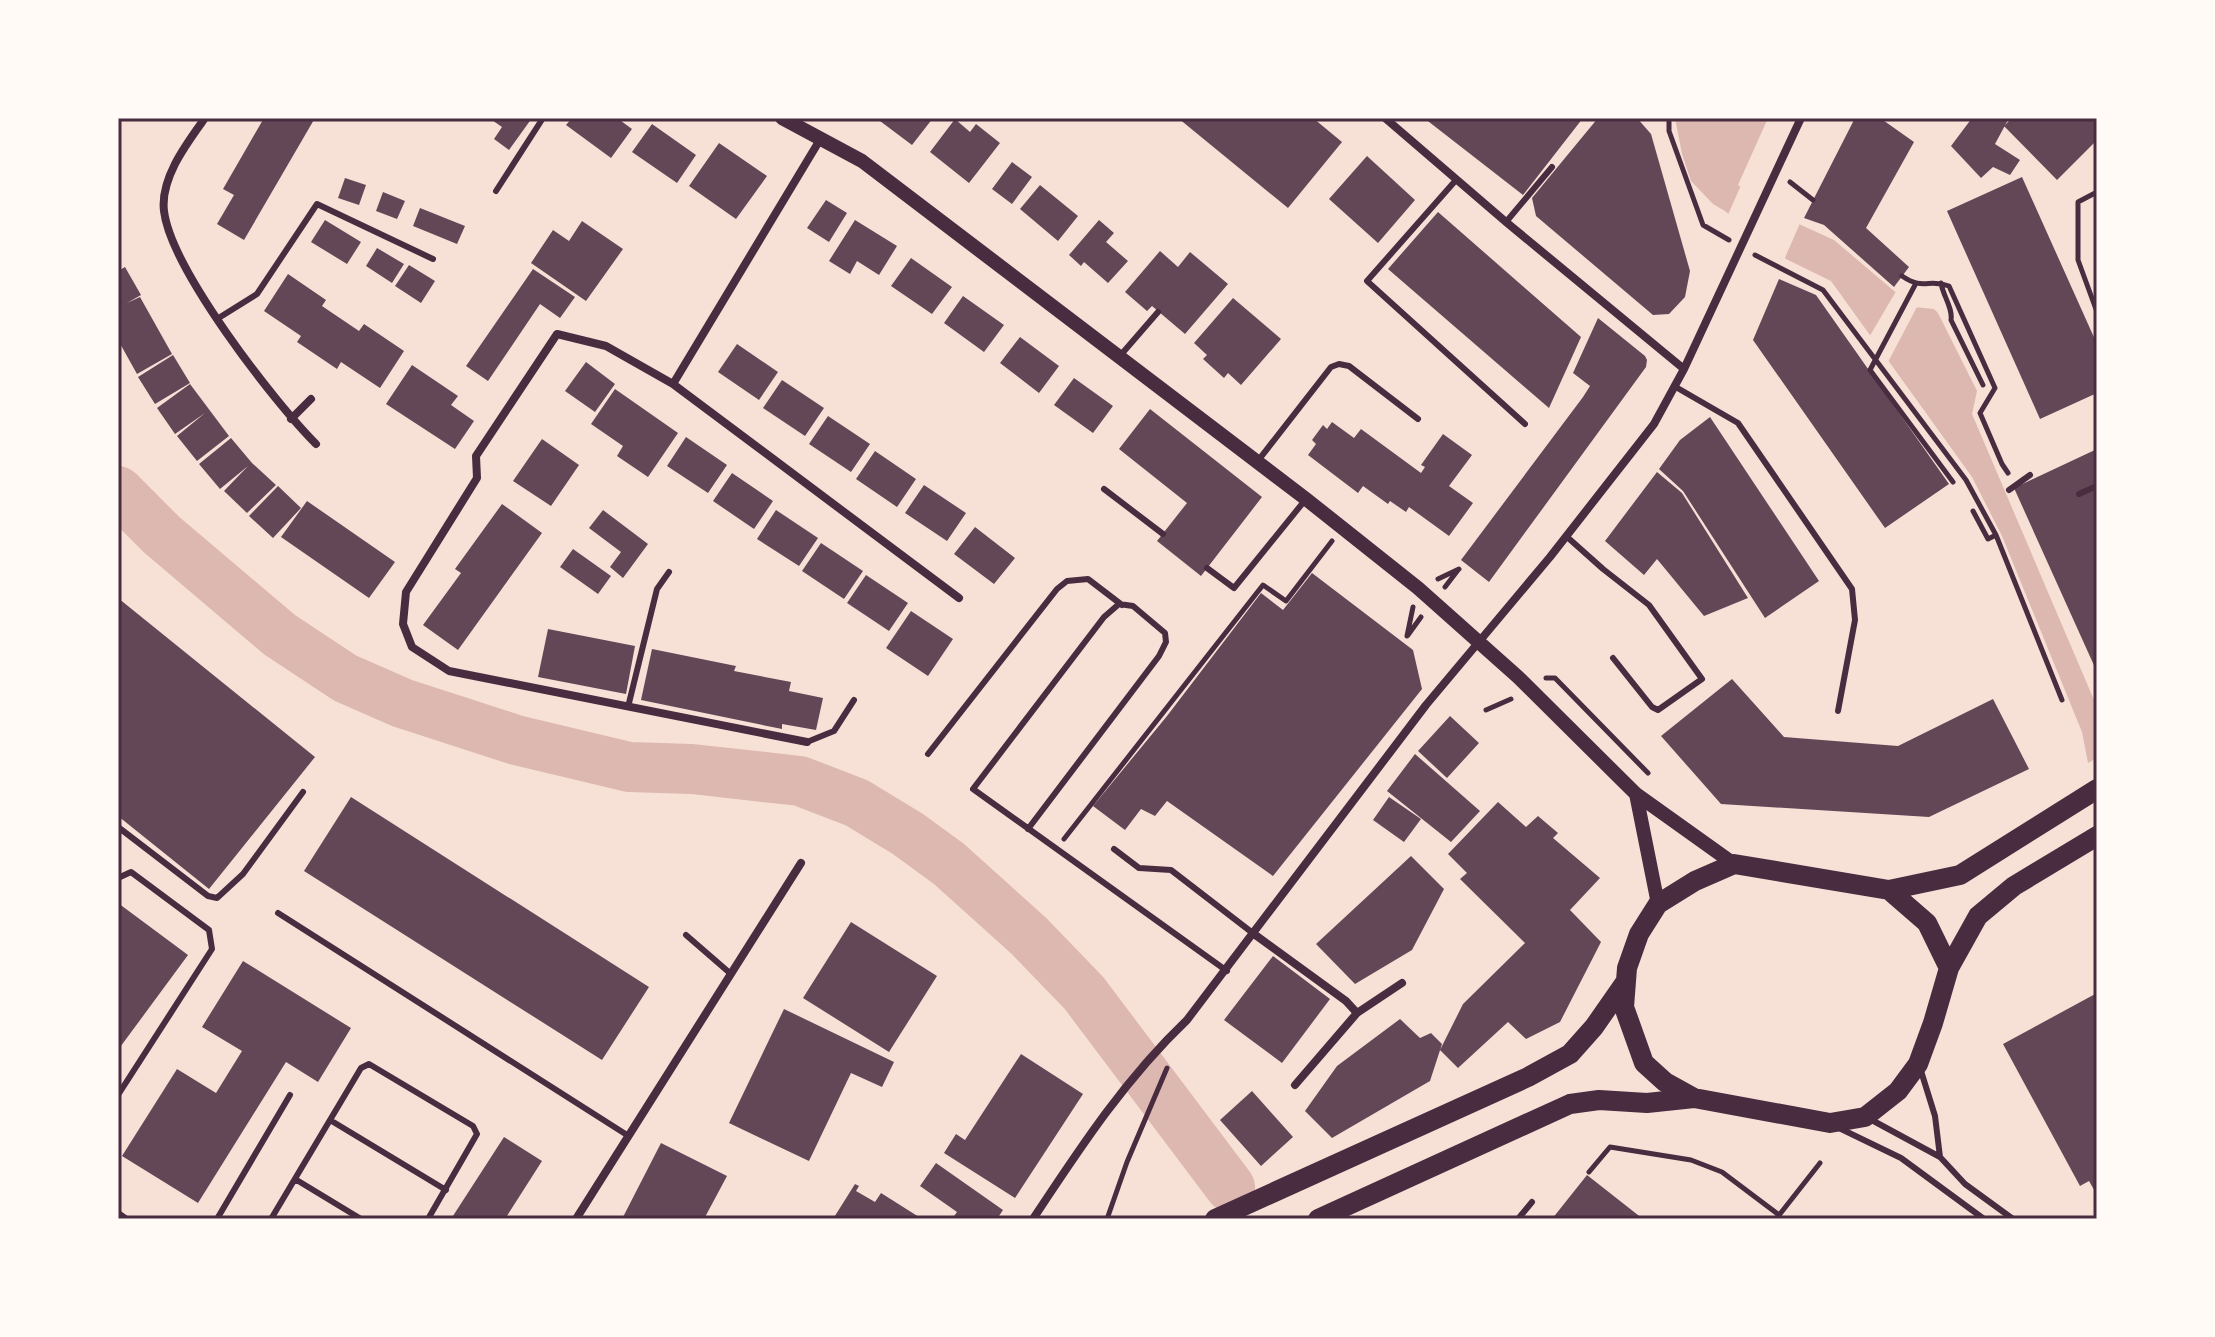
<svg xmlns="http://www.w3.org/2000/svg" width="2215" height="1337" font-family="'Fira Sans Condensed',sans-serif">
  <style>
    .water { fill: #dcb8b0 }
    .pier { fill: #f7e1d7 }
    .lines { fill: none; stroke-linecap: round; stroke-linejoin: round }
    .river { stroke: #dcb8b0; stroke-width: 50 }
    .building { fill: #644757 }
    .path { stroke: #4a2c40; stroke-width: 5 }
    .service { stroke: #4a2c40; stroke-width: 6 }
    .minor { stroke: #4a2c40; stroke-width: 8 }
    .tertiary { stroke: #4a2c40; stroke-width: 14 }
    .primary { stroke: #4a2c40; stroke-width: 20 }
    .neatline { fill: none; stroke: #4a2c40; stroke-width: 3 }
  </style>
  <rect width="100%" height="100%" fill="#f7e1d7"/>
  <path class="water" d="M 1675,118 L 1768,118 L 1738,185 L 1801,225 L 1834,240 L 1913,307 L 1934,309 L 1938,313 L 1977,391 L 1972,414 L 2097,707 L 2097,758 L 2088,763 L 2082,732 L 2002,536 L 1972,477 L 1831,281 L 1786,259 L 1725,211 L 1713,204 L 1691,181 L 1682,154 Z"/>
  <path class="pier" d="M 1742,183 L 1801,221 L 1784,260 L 1727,217 Z
    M 1898,288 L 1915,303 L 1919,303 L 1887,364 L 1868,339 Z"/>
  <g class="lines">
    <path class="river" d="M 118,491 L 162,535 L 280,635 L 345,678 L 402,703 L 516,740 L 629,767 L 692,769 L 800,781 L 857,803 L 908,834 L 949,864 L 1029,936 L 1084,993 L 1230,1187"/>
  </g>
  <path class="building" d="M 264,118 L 315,118 L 244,240 L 217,224 L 234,195 L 223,189 Z
    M 489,118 L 532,118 L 509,150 L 494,139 L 502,127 Z
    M 572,118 L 617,118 L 632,129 L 611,158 L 566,125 Z
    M 876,118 L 933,118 L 912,145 Z
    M 1178,118 L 1313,118 L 1342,142 L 1288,208 Z
    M 1424,118 L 1583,118 L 1523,195 Z
    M 1598,118 L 1637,118 L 1651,134 L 1690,271 L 1685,297 L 1669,314 L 1653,315 L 1536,216 L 1532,198 Z
    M 1855,118 L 1880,118 L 1914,142 L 1866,228 L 1909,267 L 1894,287 L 1824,225 L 1804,218 Z
    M 1972,118 L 2009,118 L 1995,144 L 2020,160 L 2010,175 L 1993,167 L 1981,178 L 1951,146 Z
    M 2012,118 L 2097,118 L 2097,140 L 2057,180 L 2004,126 Z
    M 955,119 L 970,132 L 976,124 L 1000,143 L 969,183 L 930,152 Z
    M 652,124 L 696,155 L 677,183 L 632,152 Z
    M 719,143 L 767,176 L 736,219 L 689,186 Z
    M 1367,156 L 1415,200 L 1378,243 L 1329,199 Z
    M 1012,162 L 1032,177 L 1012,204 L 992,189 Z
    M 2022,177 L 2097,344 L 2097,393 L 2040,419 L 1947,211 Z
    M 345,178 L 366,185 L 359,205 L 338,198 Z
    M 1040,185 L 1078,216 L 1058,241 L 1020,209 Z
    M 383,192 L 405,201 L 397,219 L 376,211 Z
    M 826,200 L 847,213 L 829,242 L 807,228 Z
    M 420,208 L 465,226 L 457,244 L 413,226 Z
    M 1438,212 L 1581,337 L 1549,408 L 1388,269 Z
    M 325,220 L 361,242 L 347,264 L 311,242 Z
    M 855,220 L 897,246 L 879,275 L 857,261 L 850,274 L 829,261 Z
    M 1099,220 L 1114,233 L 1106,242 L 1128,261 L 1108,283 L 1084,262 L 1081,266 L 1069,255 Z
    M 582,221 L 623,249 L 586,301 L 531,263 L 553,230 L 569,241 Z
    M 377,248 L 404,264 L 392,283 L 366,266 Z
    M 1160,251 L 1178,267 L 1190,252 L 1228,284 L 1185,334 L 1152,306 L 1147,311 L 1125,292 Z
    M 911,258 L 952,287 L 932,314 L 891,286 Z
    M 409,265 L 435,281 L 421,303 L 395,286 Z
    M 125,267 L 141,295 L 127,303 L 140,297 L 172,354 L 137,374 L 118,340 L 118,271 Z
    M 533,269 L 575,297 L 560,318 L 540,304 L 488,381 L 466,366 Z
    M 288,274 L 326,300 L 322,306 L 359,331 L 364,324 L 404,351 L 380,388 L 341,362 L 337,369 L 297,342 L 301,336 L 264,311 Z
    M 1779,279 L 1816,295 L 1949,484 L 1885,528 L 1753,340 Z
    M 963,296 L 1004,325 L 984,352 L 944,323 Z
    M 1233,298 L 1281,339 L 1241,385 L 1228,373 L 1224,378 L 1203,359 L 1207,355 L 1194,343 Z
    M 1598,318 L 1645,356 L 1647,360 L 1646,367 L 1489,582 L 1461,560 L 1583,397 L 1590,386 L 1573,373 Z
    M 1020,337 L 1059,366 L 1039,393 L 1000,363 Z
    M 737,344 L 778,372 L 759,400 L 718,372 Z
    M 173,355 L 190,383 L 155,404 L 138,377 Z
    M 586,362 L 615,384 L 595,412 L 565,391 Z
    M 412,365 L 458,396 L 451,405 L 474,421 L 455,449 L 386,404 Z
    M 1074,378 L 1113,406 L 1093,433 L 1054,405 Z
    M 782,380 L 824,408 L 805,436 L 763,408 Z
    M 190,384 L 229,436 L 197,461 L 177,436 L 205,413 L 175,434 L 157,408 Z
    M 615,389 L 678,433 L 648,477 L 617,456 L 623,446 L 591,424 Z
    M 1150,409 L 1262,497 L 1201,576 L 1157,541 L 1187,503 L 1119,449 Z
    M 828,416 L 870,444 L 851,472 L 809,444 Z
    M 1710,417 L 1819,581 L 1765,618 L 1683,491 L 1659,469 L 1680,440 Z
    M 1332,422 L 1354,438 L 1361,429 L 1421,473 L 1425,467 L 1421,465 L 1443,434 L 1472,455 L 1449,486 L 1473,503 L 1449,536 L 1409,507 L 1406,512 L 1390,501 L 1388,504 L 1363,486 L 1358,493 L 1308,455 L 1316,444 L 1312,440 L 1323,425 L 1327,429 Z
    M 686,437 L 727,465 L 708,493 L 667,466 Z
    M 231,438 L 252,463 L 276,485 L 247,513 L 224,491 L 248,466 L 220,489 L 199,464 Z
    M 542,439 L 579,465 L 551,506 L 513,481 Z
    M 2097,449 L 2097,672 L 2014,488 Z
    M 875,451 L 916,479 L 897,507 L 856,479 Z
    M 1657,472 L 1682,493 L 1748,598 L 1704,616 L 1657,559 L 1644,575 L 1605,541 Z
    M 732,473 L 773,501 L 754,529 L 713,501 Z
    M 924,485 L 966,513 L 947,541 L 905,513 Z
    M 278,486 L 301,508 L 273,538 L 249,516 Z
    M 307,501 L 395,562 L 369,598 L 281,537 Z
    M 502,504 L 542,533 L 458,650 L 423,625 L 461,573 L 455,569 Z
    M 603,510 L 648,544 L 623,578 L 610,567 L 621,552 L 589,528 Z
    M 776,510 L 818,538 L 799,566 L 757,539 Z
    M 975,527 L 1015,558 L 994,584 L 954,554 Z
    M 821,543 L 863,571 L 844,599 L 802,571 Z
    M 573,549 L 611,576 L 598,594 L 560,567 Z
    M 1312,573 L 1413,650 L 1422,689 L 1273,876 L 1167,801 L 1155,816 L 1141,809 L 1125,830 L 1093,806 L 1167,716 L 1261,593 L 1283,610 Z
    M 866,575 L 908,603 L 889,631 L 847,603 Z
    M 118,598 L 315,757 L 209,889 L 118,816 Z
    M 911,611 L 953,639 L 928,676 L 886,648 Z
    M 548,629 L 635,646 L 626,694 L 538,677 Z
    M 652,649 L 736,666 L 734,671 L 791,682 L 789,691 L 823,698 L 816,730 L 782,724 L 782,729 L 641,700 Z
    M 1732,679 L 1784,737 L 1898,746 L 1993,699 L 2029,769 L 1929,817 L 1721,804 L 1661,736 Z
    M 1450,716 L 1479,743 L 1447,778 L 1418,751 Z
    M 1415,754 L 1480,811 L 1451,842 L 1387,791 Z
    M 351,797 L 649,987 L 602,1060 L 304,871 Z
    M 1389,797 L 1421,819 L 1404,842 L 1373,820 Z
    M 1498,802 L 1526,827 L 1538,816 L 1558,833 L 1553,838 L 1600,878 L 1570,910 L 1601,942 L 1560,1022 L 1526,1039 L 1508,1022 L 1458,1068 L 1440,1050 L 1463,1004 L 1525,943 L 1460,879 L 1467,873 L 1448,854 Z
    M 1411,856 L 1444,889 L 1412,950 L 1355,984 L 1316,944 Z
    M 118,903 L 188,955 L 118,1050 Z
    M 851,922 L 937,976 L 889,1052 L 803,998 Z
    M 1273,956 L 1330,999 L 1282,1063 L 1224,1020 Z
    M 243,961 L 351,1028 L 318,1082 L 286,1062 L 198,1203 L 122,1156 L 177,1069 L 216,1093 L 242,1051 L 202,1027 Z
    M 2097,993 L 2097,1195 L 2089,1181 L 2080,1186 L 2003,1044 Z
    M 784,1009 L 894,1062 L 882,1087 L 851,1073 L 809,1161 L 729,1123 Z
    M 1400,1019 L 1420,1038 L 1431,1033 L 1442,1044 L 1430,1081 L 1332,1138 L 1305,1111 L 1337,1066 Z
    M 1021,1054 L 1083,1094 L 1015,1198 L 944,1153 L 956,1134 L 965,1140 Z
    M 1252,1091 L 1293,1137 L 1261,1166 L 1220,1120 Z
    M 504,1137 L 542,1161 L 505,1219 L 451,1219 Z
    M 661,1143 L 727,1176 L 704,1219 L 622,1219 Z
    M 936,1163 L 1003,1210 L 997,1219 L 952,1219 L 957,1212 L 920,1186 Z
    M 1587,1175 L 1643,1219 L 1552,1219 Z
    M 855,1184 L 859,1186 L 856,1191 L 875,1202 L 881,1193 L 919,1217 L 917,1219 L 833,1219 Z"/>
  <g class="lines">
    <path class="path" d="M 1669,118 L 1669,131 L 1703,225 L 1729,240
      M 1790,182 L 1813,200
      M 2097,192 L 2078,202 L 2078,260 L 2097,312
      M 1755,255 L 1823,290 L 1966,480 L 1996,535 L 2062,700
      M 1902,276 C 1924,291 1928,278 1949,286 L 1995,388 L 1980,413 L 2002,464 L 2008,473
      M 1941,283 C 1943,296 1953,308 1951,320 L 1983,385
      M 1915,285 L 1870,370 L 1953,482
      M 1973,511 L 1988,539 L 1996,535
      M 1438,579 L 1459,569
      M 1445,587 L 1458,570
      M 1408,635 L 1421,617
      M 1407,636 L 1413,607
      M 1546,678 L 1555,678 L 1648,773
      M 1486,710 L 1511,699
      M 1064,839 L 1263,585 L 1286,601 L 1332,541
      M 1589,1172 L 1610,1147 L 1691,1160 L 1722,1172 L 1779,1215
      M 1107,1219 L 1127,1162 L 1167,1068
      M 1776,1219 L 1820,1163"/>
    <path class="service" d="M 1456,180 L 1367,281 L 1525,424
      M 496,191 L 543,118
      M 1506,222 L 1552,167
      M 217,319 L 257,294 L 317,204 L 433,259
      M 1119,357 L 1158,312
      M 1674,386 L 1738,423 L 1852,589 L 1855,620 L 1838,711
      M 1257,462 L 1331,367 L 1339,364 L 1349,366 L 1418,419
      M 1104,489 L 1163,534
      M 2009,490 L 2030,475
      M 2079,494 L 2097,486
      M 1566,536 L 1603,569 L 1649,605 L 1702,679 L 1658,710 L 1652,707 L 1613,658
      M 1207,568 L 1234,588 L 1306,499
      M 628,707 L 657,589 L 669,572
      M 807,742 L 834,731 L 854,700
      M 928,754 L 1057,589 L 1067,581 L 1088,579 L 1122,605
      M 118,827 L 208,896 L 217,898 L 243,874 L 303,792
      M 1028,829 L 1159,656 L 1166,642 L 1165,633 L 1133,606 L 1119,604 L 1104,617 L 973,789 L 1227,971
      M 1114,849 L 1139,868 L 1171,870 L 1254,934
      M 118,878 L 131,872 L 209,930 L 212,949 L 118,1095
      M 278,913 L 627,1135
      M 686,935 L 731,974
      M 1921,1071 L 1935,1116 L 1940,1157
      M 1868,1118 L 1940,1157 L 1965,1184 L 2013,1219
      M 330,1120 L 446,1190
      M 1839,1128 L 1901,1158 L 1984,1219
      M 295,1179 L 361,1219
      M 217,1219 L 290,1095
      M 271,1219 L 361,1068 L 369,1064 L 473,1126 L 477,1134 L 428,1219
      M 1518,1219 L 1532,1202"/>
    <path class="minor" d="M 205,118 C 187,143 160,178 164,211 C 171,269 274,402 316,444
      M 1385,118 L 1506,222 L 1684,369
      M 821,138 L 673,384 L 959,598
      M 673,384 L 606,346 L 557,334 L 476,456 L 477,478 L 406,592 L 403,624 L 412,647 L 449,671 L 807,742
      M 291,419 L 311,399
      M 1254,934 L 1346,1001 L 1357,1013
      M 1295,1085 L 1357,1013 L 1402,983
      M 118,1214 L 125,1219
      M 576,1219 L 801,863
      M 1033,1219 C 1080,1148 1125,1079 1187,1020 L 1426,705 L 1550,557 L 1654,424 L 1684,369 L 1801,118"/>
    <path class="tertiary" d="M 782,118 L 862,161 L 1306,499 L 1418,588 L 1518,677 L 1636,794 L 1734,864
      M 1636,794 L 1658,904"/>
    <path class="primary" d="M 1889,890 L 1960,875 L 2097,789
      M 1949,968 L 1927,923 L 1889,890 L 1734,864 L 1695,881 L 1658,904 L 1639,934 L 1627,968 L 1624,1007 L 1644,1063 L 1665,1082 L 1694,1098 L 1830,1123 L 1865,1117 L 1898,1091 L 1918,1064 L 1933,1023 L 1949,968 L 1978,916 L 2014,886 L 2097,836
      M 1215,1219 L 1528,1077 L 1570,1054 L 1594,1027 L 1624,984
      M 1318,1219 L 1570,1104 L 1599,1100 L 1647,1103 L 1694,1098"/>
  </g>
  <rect width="2215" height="1337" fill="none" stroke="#fffaf5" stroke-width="240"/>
  <rect x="120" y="120" width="1975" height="1097" class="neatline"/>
</svg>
